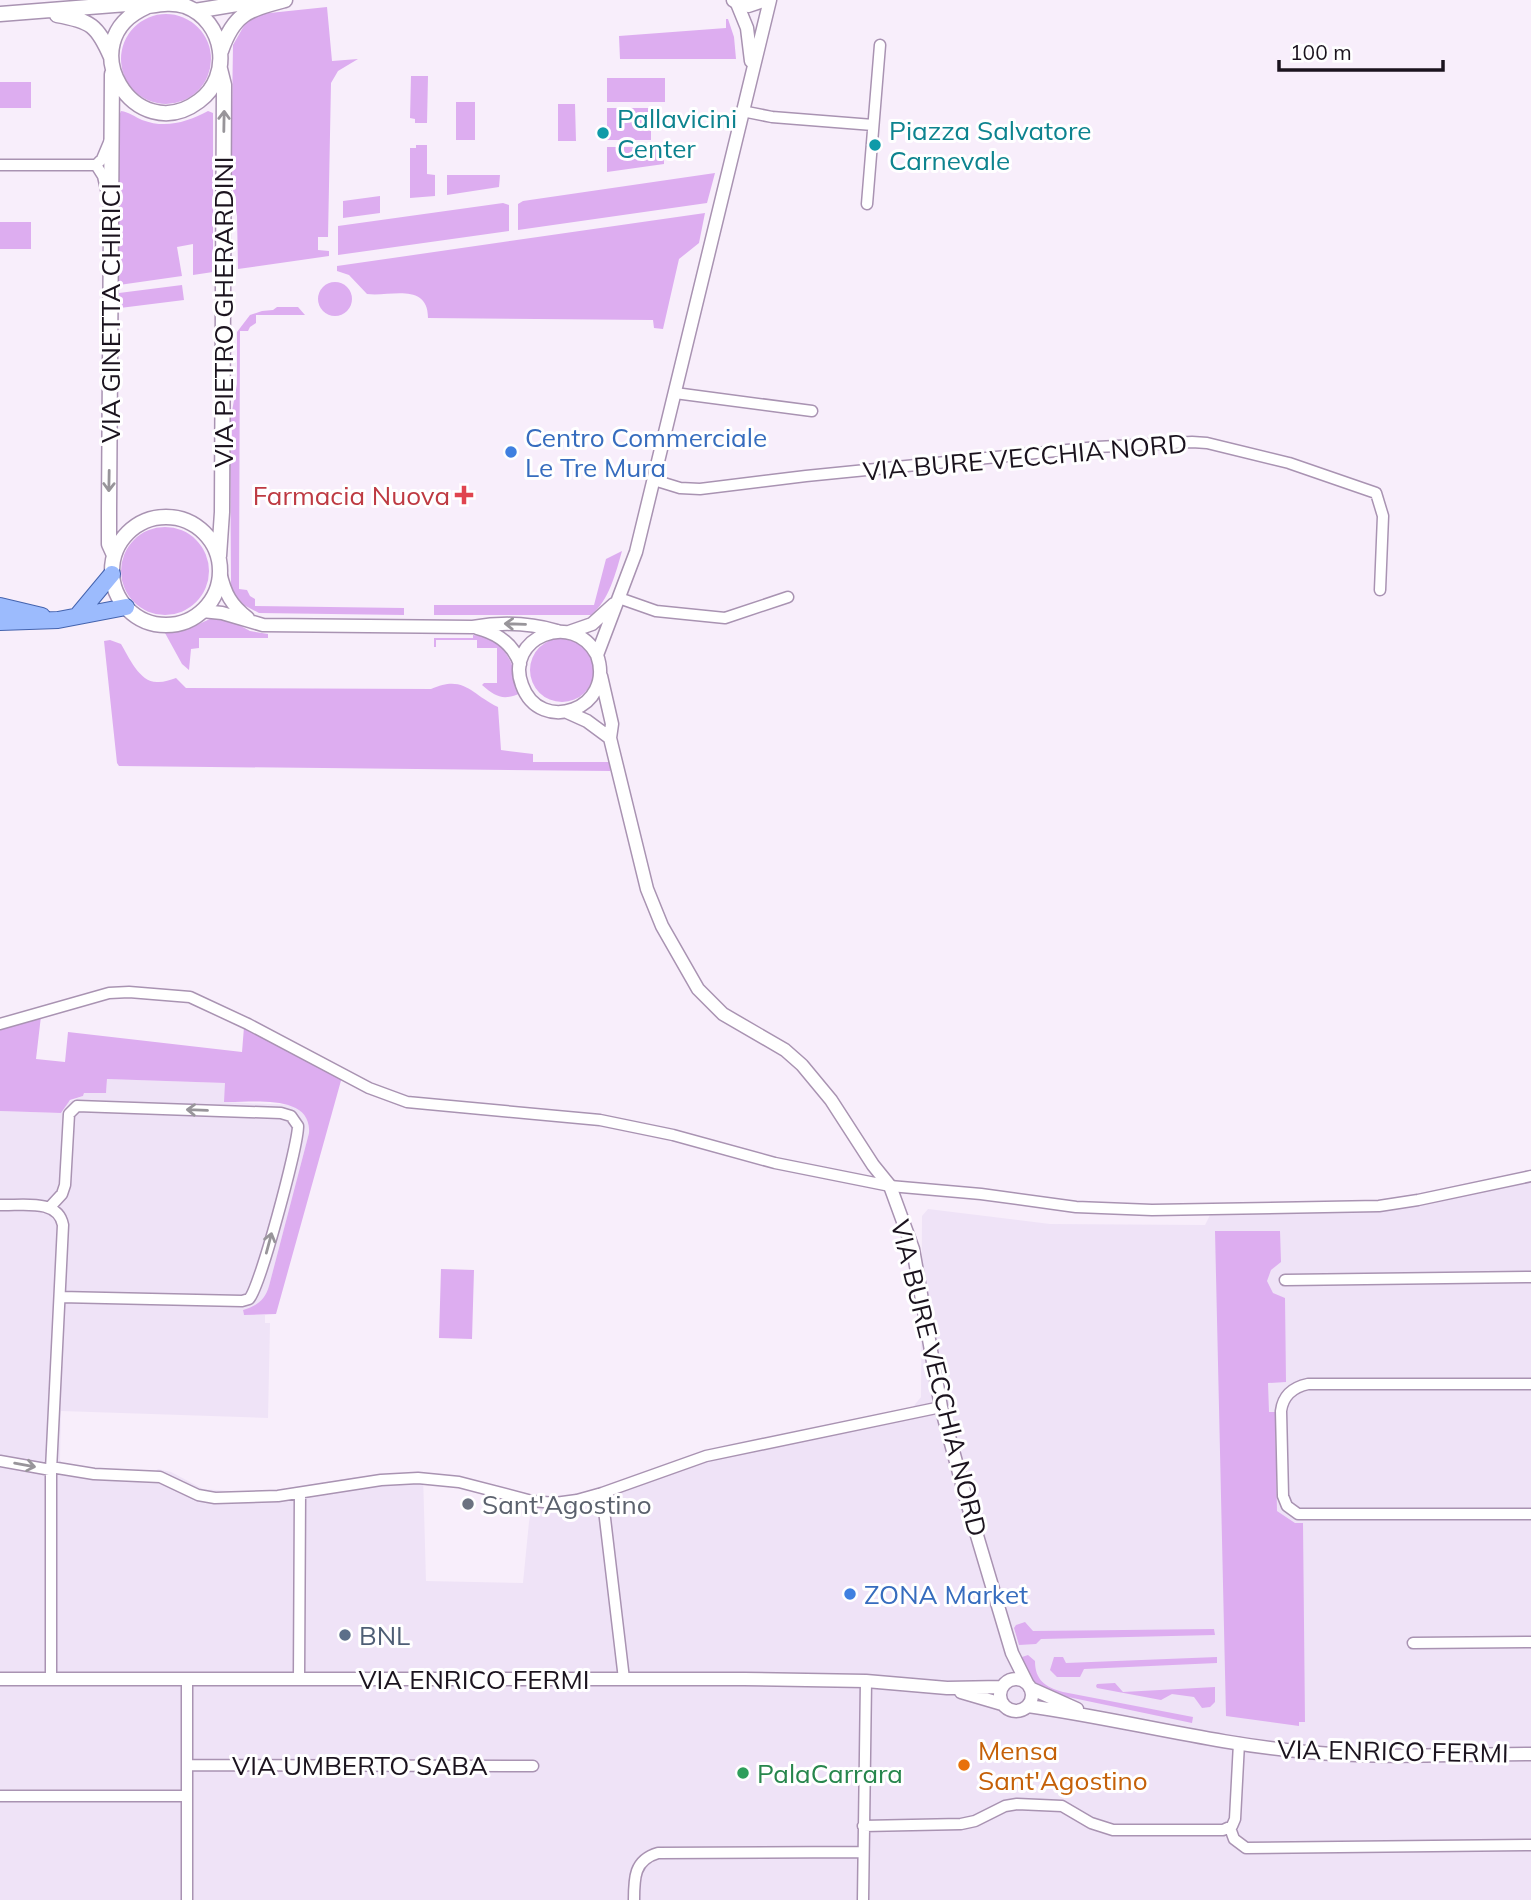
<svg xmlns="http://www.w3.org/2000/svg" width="1531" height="1900" font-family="Mulish,sans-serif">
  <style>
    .industrial { fill: #efe3f7 }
    .green { fill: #ddadf0 }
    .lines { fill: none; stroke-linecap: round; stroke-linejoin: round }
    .minor-casing { stroke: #a993b2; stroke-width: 13 }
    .tertiary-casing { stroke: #a993b2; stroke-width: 15 }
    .secondary-casing { stroke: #a993b2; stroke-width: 17 }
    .primary-casing { stroke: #4463ae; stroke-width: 18 }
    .minor { stroke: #fff; stroke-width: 10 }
    .tertiary { stroke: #fff; stroke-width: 12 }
    .secondary { stroke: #fff; stroke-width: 14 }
    .primary { stroke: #9cbbfd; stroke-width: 16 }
    .oneway { stroke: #98959a }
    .culture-dot { fill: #0f9aa8; stroke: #fff; stroke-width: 2.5 }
    .shop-dot { fill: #3f7fe0; stroke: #fff; stroke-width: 2.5 }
    .health-dot { fill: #e0444e; stroke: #fff; stroke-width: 2.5 }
    .worship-dot { fill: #6b7280; stroke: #fff; stroke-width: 2.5 }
    .service-dot { fill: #5c6f8a; stroke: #fff; stroke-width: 2.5 }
    .food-dot { fill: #e8710a; stroke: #fff; stroke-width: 2.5 }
    .leisure-dot { fill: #2e9e5b; stroke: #fff; stroke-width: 2.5 }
    .labels { text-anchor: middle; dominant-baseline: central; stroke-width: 6; stroke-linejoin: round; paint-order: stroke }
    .culture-label { font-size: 26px; fill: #0d838f; stroke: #fff; text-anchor: start }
    .street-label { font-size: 26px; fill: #1b131e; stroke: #fff }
    .shop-label { font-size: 26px; fill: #366cbe; stroke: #fff; text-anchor: start }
    .health-label { font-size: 26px; fill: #be3a42; stroke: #fff; text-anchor: end }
    .worship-label { font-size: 26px; fill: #5b616d; stroke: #fff; text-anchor: start }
    .service-label { font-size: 26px; fill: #4e5e75; stroke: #fff; text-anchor: start }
    .food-label { font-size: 26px; fill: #c56008; stroke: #fff; text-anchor: start }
    .leisure-label { font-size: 26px; fill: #27864d; stroke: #fff; text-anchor: start }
  </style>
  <rect width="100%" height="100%" fill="#f8eefb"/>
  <path class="industrial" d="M 107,1079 L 225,1083 L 225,1102 L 292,1105 L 299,1109 L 308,1119 L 309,1133 L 267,1294 L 257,1305 L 243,1310 L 244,1315 L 265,1315 L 265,1323 L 270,1323 L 268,1418 L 61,1411 L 60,1460 L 64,1466 L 122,1471 L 155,1472 L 158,1469 L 171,1472 L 203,1489 L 257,1493 L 356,1477 L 394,1473 L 423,1474 L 426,1581 L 523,1583 L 529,1522 L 534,1497 L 577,1495 L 701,1453 L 912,1408 L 921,1397 L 922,1216 L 928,1209 L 1050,1224 L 1205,1225 L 1216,1203 L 1387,1200 L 1531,1170 L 1531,1900 L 0,1900 L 0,1111 L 61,1113 L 68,1102 L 83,1096 L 84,1093 L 106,1093 Z"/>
  <path class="green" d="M 327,7 L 332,61 L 358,59 L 338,71 L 331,83 L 328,237 L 318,237 L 318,250 L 329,251 L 329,256 L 238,269 L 237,216 L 231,176 L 233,45 L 245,24 L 260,14 Z
    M121 59a45 45 0 1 1 90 0a45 45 0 1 1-90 0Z
    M 726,19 L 728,19 L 734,37 L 736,59 L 620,59 L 619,36 L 726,28 Z
    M 411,76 L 428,76 L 427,123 L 415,123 L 415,119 L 410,118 Z
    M 607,78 L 665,78 L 665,102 L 607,102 Z
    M 0,82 L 31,82 L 31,108 L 0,108 Z
    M 456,102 L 475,102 L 475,140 L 456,140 Z
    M 558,104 L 575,104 L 576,141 L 558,141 Z
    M 607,108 L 651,108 L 651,140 L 607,140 Z
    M 121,111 C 129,112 135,117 142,120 C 166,129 187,122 208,111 L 213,113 L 213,272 L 193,275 L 193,244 L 177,247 L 182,276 L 119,285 L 118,118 Z
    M 416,145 L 427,145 L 427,174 L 435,175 L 435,196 L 410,198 L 410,148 L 416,148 Z
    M 607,147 L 664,147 L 664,164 L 607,172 Z
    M 715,173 L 707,203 L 518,230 L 518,204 L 523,201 Z
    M 447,175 L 500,175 L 499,187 L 447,195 Z
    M 380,196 L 380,213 L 343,218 L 343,201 Z
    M 503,203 L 509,205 L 509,231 L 338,255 L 338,226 Z
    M 705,213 L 699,243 L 679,259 L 663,329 L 654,328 L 653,320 L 428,318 C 428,282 390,297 367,294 L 349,275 L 337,271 L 337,266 Z
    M 0,222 L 31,222 L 31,249 L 0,249 Z
    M318 299a17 17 0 1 1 34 0a17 17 0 1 1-34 0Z
    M 182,285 L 184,300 L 120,308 L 119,293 Z
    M 277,307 L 298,307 L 305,315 L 256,315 L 256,323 L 250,327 L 248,331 L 240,331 L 239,589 L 247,590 L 250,596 L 255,599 L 255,606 L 404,608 L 404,615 L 259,613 L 240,603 L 231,587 L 230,422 L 237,384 L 237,332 L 250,315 L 262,311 L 273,310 Z
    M121 571a44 44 0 1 1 88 0a44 44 0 1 1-88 0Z
    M 622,551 C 616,572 609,601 591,615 L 434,615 L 434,605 L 594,605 L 606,559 Z
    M 212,618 L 230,620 L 250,631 L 268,634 L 268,638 L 199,638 L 199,648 L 191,649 L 189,670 L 182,664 L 165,633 L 188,629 Z
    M 473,635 C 507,638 513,665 521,693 C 503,701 496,697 482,685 L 484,683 L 497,683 L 497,648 L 477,648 L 477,640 L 436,640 L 436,647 L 434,647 L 434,638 L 473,638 Z
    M530 670a32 32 0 1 1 64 0a32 32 0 1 1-64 0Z
    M 110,640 L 121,644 C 129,657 140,684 159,682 C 164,682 170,680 176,678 L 186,688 L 431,689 C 464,674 471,694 498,707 L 501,750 L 533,754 L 533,762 L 610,762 L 610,771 L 119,766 L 117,763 L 104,641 Z
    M 41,1016 L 36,1059 L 65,1062 L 68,1032 L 242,1052 L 244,1027 L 342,1077 L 276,1314 L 244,1315 L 243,1310 C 257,1306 265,1300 269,1286 L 309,1133 C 312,1093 251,1103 224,1102 L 225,1083 L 107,1079 L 106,1093 L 84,1093 L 83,1096 L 70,1100 L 61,1113 L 0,1111 L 0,1029 Z
    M 1215,1231 L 1280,1231 L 1281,1262 L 1271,1270 L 1267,1281 L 1273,1293 L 1285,1298 L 1286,1382 L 1268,1383 L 1269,1412 L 1275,1412 L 1277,1511 L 1295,1523 L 1303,1523 L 1305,1722 L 1299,1722 L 1299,1726 L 1226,1716 Z
    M 441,1269 L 474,1270 L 472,1339 L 439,1338 Z
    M 1025,1622 L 1033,1631 L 1214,1629 L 1215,1635 L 1041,1639 L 1036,1644 L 1019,1645 L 1014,1628 L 1016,1625 Z
    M 1028,1655 L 1035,1661 C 1035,1680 1045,1687 1063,1692 L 1193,1717 L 1192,1723 L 1049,1693 C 1033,1683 1028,1675 1022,1657 Z
    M 1054,1657 L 1063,1657 L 1066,1663 L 1217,1657 L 1217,1663 L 1084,1669 L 1080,1677 L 1057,1677 L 1050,1670 Z
    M 1115,1683 L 1123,1692 L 1215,1687 L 1215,1702 L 1210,1707 L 1202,1708 L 1194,1697 L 1172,1694 L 1161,1700 L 1097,1688 L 1096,1686 L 1097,1684 Z"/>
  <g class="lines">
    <g class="minor-casing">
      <path id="minor" d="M 742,111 L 772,117 L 873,125
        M 0,165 L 96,165
        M 96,165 L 103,176 L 108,198
        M 96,165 L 102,159 L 110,140
        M 867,204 L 880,45
        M 675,393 L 812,411
        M 654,480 L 680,488 L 700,489 L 806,476 L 1097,447 L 1192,442 L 1207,443 L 1289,463 L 1376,493 L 1383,516 L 1380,590
        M 619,598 L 656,611 L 725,618 L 788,597
        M 0,1024 L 109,993 L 129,992 L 190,997 L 248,1024 L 369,1088 L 407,1102 L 600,1120 L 673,1135 L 775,1163 L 890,1186 L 981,1194 L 1076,1207 L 1152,1210 L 1379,1206 L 1418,1200 L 1531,1176
        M 0,1205 C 21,1206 58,1198 63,1225 L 51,1470 L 51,1679
        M 50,1207 L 62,1194 L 65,1185 L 69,1114 L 77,1106 L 281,1113 L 291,1116 L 298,1126 C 298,1145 260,1288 249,1299 L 242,1301 L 60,1297
        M 1285,1280 L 1531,1277
        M 1531,1384 L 1308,1384 C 1294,1387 1283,1395 1281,1411 L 1283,1496 L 1287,1506 L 1298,1514 L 1531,1514
        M 0,1461 L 51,1470
        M 51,1467 L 94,1474 L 160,1477 L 198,1495 L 215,1498 L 278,1496 L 381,1480 L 418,1478 L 459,1482 L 532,1501 L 555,1503 L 577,1500 L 602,1493 L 706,1456 L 941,1407
        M 602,1493 L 624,1679
        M 1413,1643 L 1531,1642
        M 299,1679 L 300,1493
        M 187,1765 L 533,1766
        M 0,1796 L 187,1796
        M 863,1826 L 961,1824 L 975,1821 L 1005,1806 L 1017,1804 L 1062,1806 L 1091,1823 L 1113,1830 L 1223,1830 L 1232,1826 L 1235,1819 L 1239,1743
        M 1230,1828 L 1234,1839 L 1246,1848 L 1531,1845
        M 187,1900 L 187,1680
        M 634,1900 C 634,1878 634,1860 658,1853 L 863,1852
        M 863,1900 L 866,1681"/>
    </g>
    <g class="tertiary-casing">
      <path id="tertiary" d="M 736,1 L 747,28 L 751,61
        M 220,572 C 225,594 231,605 248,618
        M 202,611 L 222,613 L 263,625 L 473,627 C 501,622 530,623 557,631
        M 477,628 C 497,633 513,644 520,664
        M 569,632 L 592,624 L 614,604
        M 597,655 C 573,609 504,638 522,685 C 540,736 616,709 597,655 L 636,552 L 770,0
        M 601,676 L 612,724 L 610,738 L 647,889 L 662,926 L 698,989 L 723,1014 L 785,1050 L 802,1065 L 831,1100 L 873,1165 L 890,1186 L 913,1249 L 941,1407 L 967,1502 L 1012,1653 L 1027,1683
        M 567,712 L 587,721 L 610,738
        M1000 1695a16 16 0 1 1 32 0a16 16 0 1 1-32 0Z
        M 0,1679 L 744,1679 L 866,1681 L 947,1688 L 1002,1687
        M 1030,1688 L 1077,1709
        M 961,1692 L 1002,1704
        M 1028,1706 C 1121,1719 1213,1744 1307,1752 C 1381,1759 1457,1754 1531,1754"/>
    </g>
    <g class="secondary-casing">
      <path id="secondary" d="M 734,0 L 748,5 L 763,0
        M 195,11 L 261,0
        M 0,14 L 127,4 C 134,4 141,7 148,6 C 161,4 172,2 185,6 C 225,21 233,76 199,101 C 135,149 69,41 146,7
        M 57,15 C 91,21 97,25 111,57
        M 221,51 C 234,13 248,10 285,0
        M 112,74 L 109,512 L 109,544 L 114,555
        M112 571a54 54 0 1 1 108 0a54 54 0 1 1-108 0Z
        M 219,556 L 222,512 L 224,85 L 220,69"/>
    </g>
    <g class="primary-casing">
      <path id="primary" d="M 0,606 L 42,616
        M 77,616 L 112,574
        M 0,622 L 58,620 L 126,607"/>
    </g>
    <use href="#minor" class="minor"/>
    <use href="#tertiary" class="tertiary"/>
    <use href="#secondary" class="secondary"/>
    <use href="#primary" class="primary"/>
  </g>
  <defs><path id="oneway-shaft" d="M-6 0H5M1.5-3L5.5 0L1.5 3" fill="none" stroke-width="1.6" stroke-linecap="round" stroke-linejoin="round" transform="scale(1.75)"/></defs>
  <g class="oneway">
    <use href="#oneway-shaft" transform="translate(224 121) rotate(-89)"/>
    <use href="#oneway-shaft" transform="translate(109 481) rotate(91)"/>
    <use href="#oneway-shaft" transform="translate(515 624) rotate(-178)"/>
    <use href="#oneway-shaft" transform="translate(197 1110) rotate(-178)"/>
    <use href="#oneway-shaft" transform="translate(269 1243) rotate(-75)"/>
    <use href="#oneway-shaft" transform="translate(25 1465) rotate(10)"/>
  </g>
  <g class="culture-dot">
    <circle cx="603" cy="133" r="7"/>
    <circle cx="875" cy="145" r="7"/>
  </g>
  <g class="shop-dot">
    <circle cx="511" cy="452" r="7"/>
    <circle cx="850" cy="1594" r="7"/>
  </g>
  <path class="health-dot" d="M460.5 484.5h7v7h7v7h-7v7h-7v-7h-7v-7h7z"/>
  <circle class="worship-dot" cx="468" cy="1504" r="7"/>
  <circle class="service-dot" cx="345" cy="1635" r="7"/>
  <circle class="food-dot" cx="964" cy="1765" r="7"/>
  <circle class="leisure-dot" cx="743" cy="1773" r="7"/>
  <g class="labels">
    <g class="culture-label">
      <text x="617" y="118">Pallavicini<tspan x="617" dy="30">Center</tspan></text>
      <text x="889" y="130">Piazza Salvatore<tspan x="889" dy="30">Carnevale</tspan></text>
    </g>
    <g class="street-label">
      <text transform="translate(223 312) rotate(-90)">VIA PIETRO GHERARDINI</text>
      <text transform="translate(110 313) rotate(-90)">VIA GINETTA CHIRICI</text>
      <text transform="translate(1025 457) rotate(-5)">VIA BURE VECCHIA NORD</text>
      <text transform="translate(939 1378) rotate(76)">VIA BURE VECCHIA NORD</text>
      <text x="474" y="1679">VIA ENRICO FERMI</text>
      <text transform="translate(1393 1751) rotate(1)">VIA ENRICO FERMI</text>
      <text x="360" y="1765">VIA UMBERTO SABA</text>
    </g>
    <g class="shop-label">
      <text x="525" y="437">Centro Commerciale<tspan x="525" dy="30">Le Tre Mura</tspan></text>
      <text x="864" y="1594">ZONA Market</text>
    </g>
    <g class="health-label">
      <text x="450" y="495">Farmacia Nuova</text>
    </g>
    <g class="worship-label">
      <text x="482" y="1504">Sant'Agostino</text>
    </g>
    <g class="service-label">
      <text x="359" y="1635">BNL</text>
    </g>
    <g class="food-label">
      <text x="978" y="1750">Mensa<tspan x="978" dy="30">Sant'Agostino</tspan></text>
    </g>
    <g class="leisure-label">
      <text x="757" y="1773">PalaCarrara</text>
    </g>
  </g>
  <path d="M1279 60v10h164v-10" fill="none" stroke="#1b131e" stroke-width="3.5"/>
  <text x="1290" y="60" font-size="21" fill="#1b131e" stroke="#ffffff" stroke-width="5" paint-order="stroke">100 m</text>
</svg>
